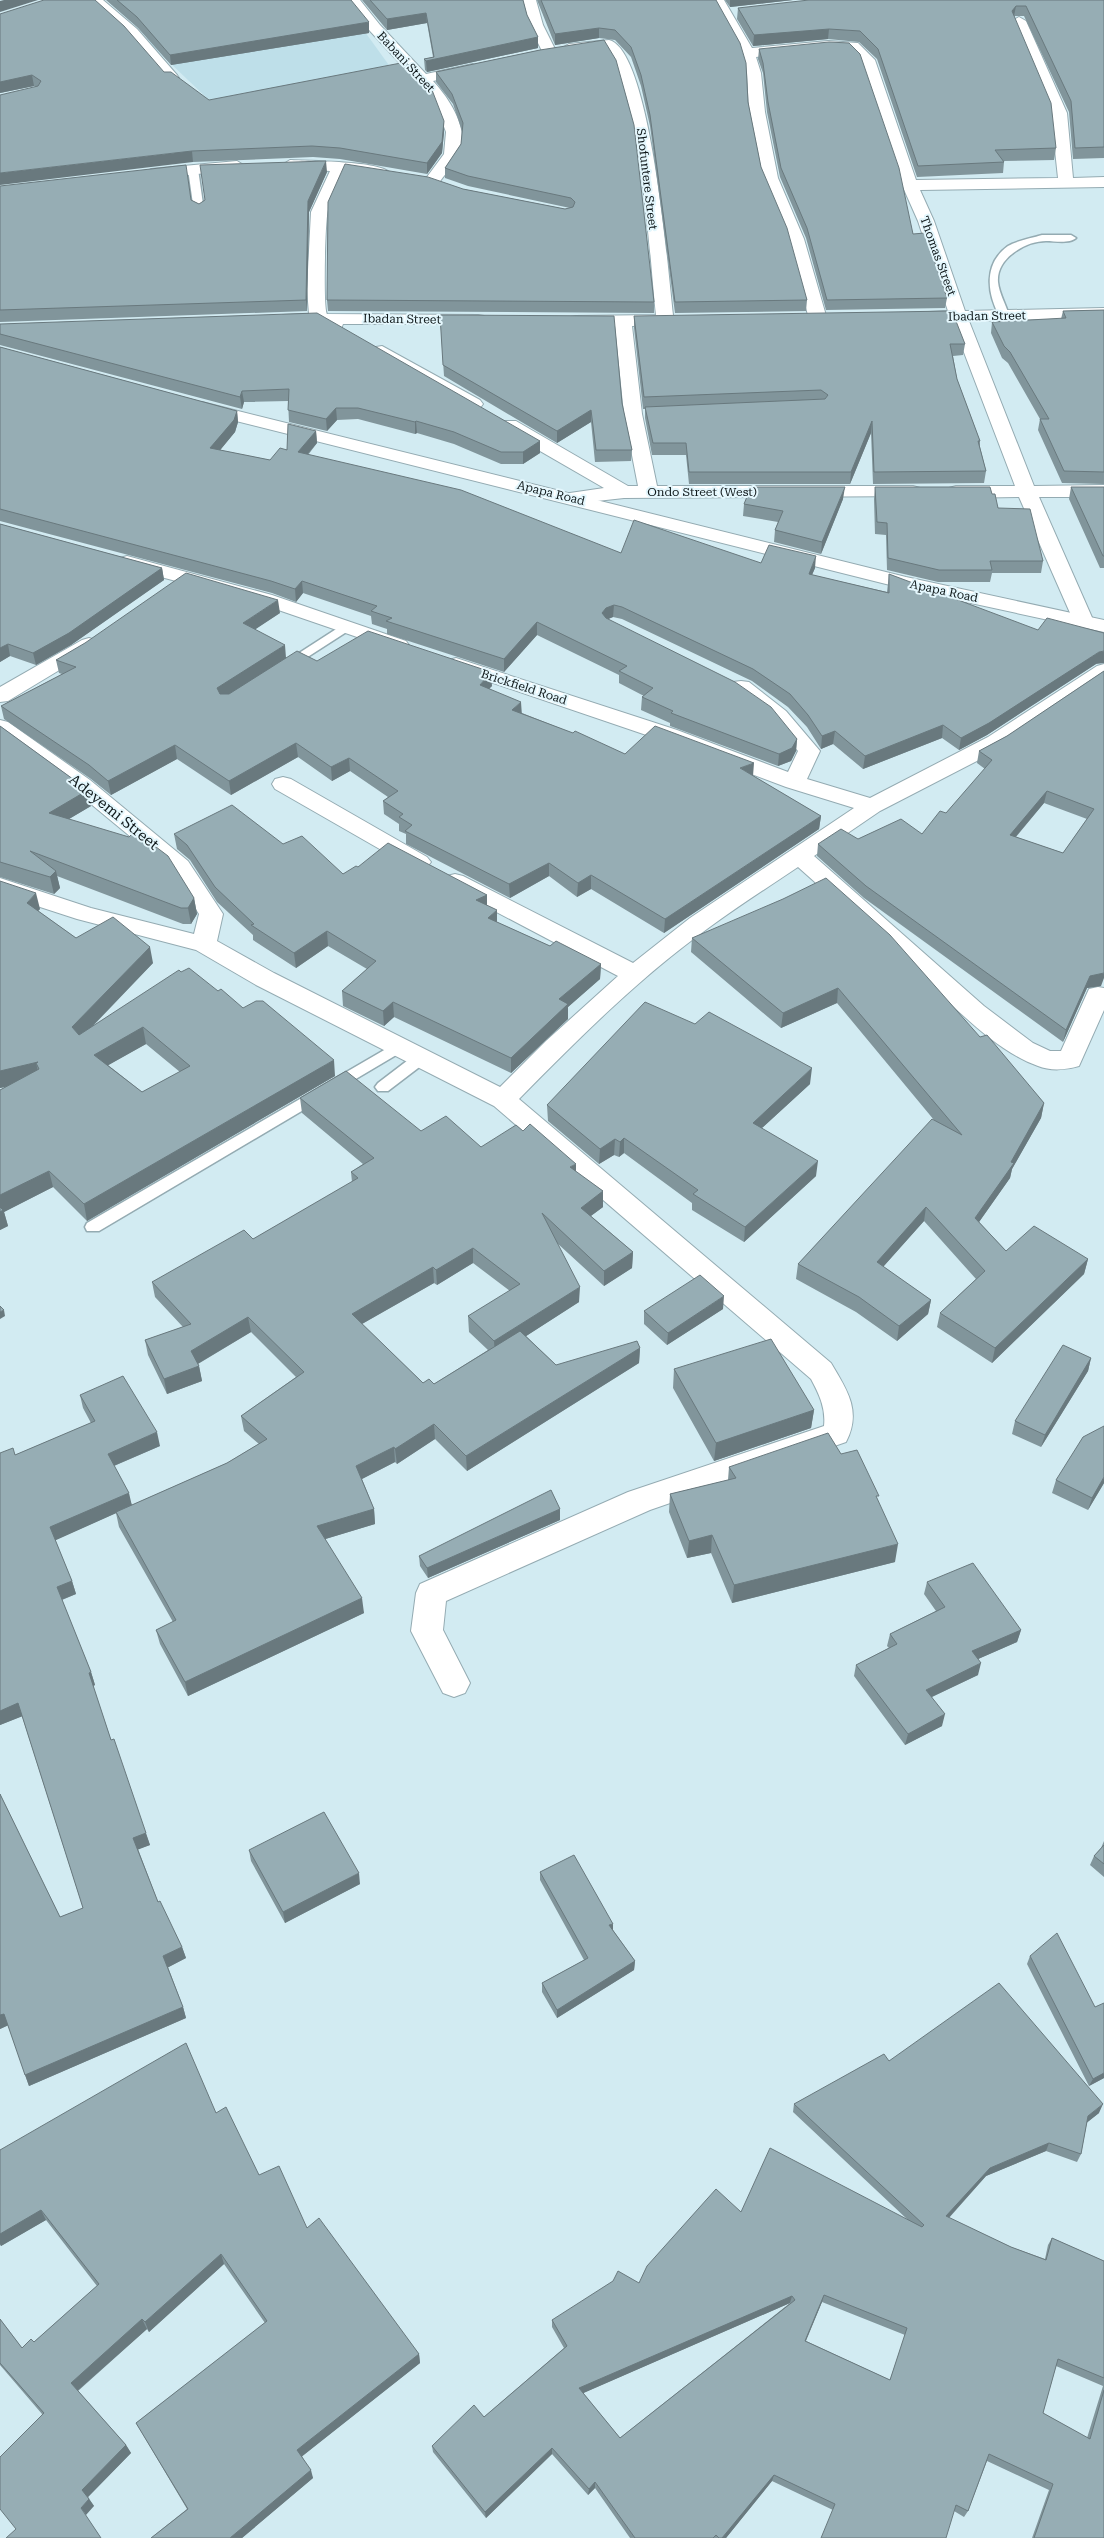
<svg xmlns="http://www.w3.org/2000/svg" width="1104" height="2538" font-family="'Roboto Serif',serif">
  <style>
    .built { fill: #bedfe9 }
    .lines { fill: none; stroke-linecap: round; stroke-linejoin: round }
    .service-casing { stroke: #94abb2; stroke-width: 3 }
    .minor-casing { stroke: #94abb2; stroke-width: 2 }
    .tertiary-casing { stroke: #94abb2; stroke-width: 2 }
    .service { fill: #fff; fill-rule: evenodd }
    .minor { fill: #fff; fill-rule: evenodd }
    .tertiary { fill: #fff; fill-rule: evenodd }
    .wall { fill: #81959b; fill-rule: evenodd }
    .shaded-wall { fill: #69797e }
    .building { fill: #96adb4; stroke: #69797e; fill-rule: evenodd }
    .labels { text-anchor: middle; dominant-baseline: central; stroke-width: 4; stroke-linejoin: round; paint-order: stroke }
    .far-street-label { font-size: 12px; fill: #0f181a; stroke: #e4f7fd }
    .street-label { font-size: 15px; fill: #0f181a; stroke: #e4f7fd }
  </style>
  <rect width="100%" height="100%" fill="#d2ebf2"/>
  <path class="built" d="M 352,14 L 391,68 L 211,102 L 145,39 Z"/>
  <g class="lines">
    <g class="service-casing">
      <path id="service" d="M 193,166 L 198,169 L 204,211 L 199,214 L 194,211 L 188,169 Z
        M 1042,235 L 1071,235 L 1076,238 C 1069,244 1055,241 1046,241 C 1026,241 996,258 998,282 C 999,293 1006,305 1009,315 L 1000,317 C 987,294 983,264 1008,246 C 1016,241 1032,238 1042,235 Z
        M 344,624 L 350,628 L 348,631 L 289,669 L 285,670 L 279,666 Z
        M 398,1042 L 403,1043 L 405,1047 L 403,1051 L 99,1231 L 87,1231 L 85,1227 L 87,1223 Z
        M 421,1053 L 428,1058 L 426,1062 L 388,1091 L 378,1091 L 375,1087 L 378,1083 L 416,1054 Z"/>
    </g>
    <g class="minor-casing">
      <path id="minor" d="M 88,0 L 103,0 L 137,29 L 177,75 L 179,78 L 177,81 L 167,81 L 127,35 Z
        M 346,0 L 360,0 L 380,25 L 426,74 L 473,64 L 480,68 L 478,71 L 433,81 C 449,98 471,131 459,156 C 453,166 444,175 438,184 L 432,186 L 424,181 L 444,154 L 446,132 L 434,100 L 370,31 Z
        M 522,0 L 536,0 L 543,25 L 556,51 L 554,54 L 544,54 L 542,51 L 529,25 Z
        M 710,0 L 724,0 L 752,48 L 828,41 L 858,43 L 875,60 L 916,180 L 1058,178 L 1051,113 L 1012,21 L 1019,17 L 1026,21 L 1067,113 L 1073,178 L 1104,177 L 1104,187 L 920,190 L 934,221 L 965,311 L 1104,308 L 1104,318 L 969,321 L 1034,486 L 1104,485 L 1104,497 L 1039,497 L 1094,622 L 1091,626 L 1084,628 L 1077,626 L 1074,622 L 1019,497 L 956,498 L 949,496 L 946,492 L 949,488 L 956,486 L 1015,486 L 952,321 L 910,321 L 907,317 L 910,313 L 948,311 L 918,221 L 902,185 L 861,62 L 849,50 L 828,49 L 756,57 L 761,73 L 765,112 L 778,178 L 804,239 L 827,319 L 824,323 L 812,323 L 809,319 L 788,239 L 762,178 L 749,112 L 747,73 L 741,53 Z
        M 609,40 C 651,50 668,272 673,315 L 680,320 L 677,324 L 671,325 L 632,326 L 642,414 L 657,486 L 913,486 L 920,488 L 923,492 L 920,496 L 624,498 L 570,504 L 563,502 L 560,498 L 563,494 L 604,488 L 502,429 L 500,425 L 502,421 L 516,421 L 628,486 L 638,486 L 624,414 L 615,326 L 576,326 L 570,325 L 567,321 L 570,317 L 576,316 L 656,315 C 649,251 642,96 605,49 L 569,52 L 562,48 L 569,44 Z
        M 290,160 C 307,161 382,161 390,173 L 382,178 L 345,172 C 340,184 332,197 328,210 C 325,220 323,308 327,314 L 478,315 L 484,316 L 487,320 L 484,324 L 343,324 L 341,329 L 335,330 L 320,324 L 283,323 L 280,319 L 283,315 L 309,314 L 307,289 L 311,212 L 330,171 L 284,168 L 282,165 Z
        M 237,161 L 245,166 L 243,169 L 151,179 L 143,174 L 151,169 Z
        M 382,346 L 480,400 L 483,404 L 480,408 L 468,408 L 376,355 L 373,351 L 376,347 Z
        M 127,556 L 272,595 L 406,641 L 409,645 L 406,649 L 399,651 L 392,649 L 258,603 L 120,566 L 117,562 L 120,558 Z
        M 89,638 L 96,640 L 99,644 L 96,648 L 8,701 L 0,702 L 0,687 L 82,640 Z
        M 456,658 L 677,730 L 788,772 L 798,751 L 771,720 L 730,687 L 733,682 L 741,681 L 749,682 L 786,711 L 820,751 L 807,779 L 870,798 L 988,737 L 1097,666 L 1104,664 L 1104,679 L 1004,747 L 880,811 L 814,856 L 984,1006 L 1033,1043 L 1050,1051 L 1061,1051 L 1089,989 L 1098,987 L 1104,988 L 1104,1010 L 1079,1066 C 1066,1070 1050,1071 1038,1066 C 998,1052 960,1012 929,984 C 885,945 842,906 798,867 C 768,887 737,907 707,929 C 639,978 578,1039 519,1099 L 831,1363 C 847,1390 862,1411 846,1442 L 650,1510 L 446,1601 L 443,1630 L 470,1683 L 465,1693 L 454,1697 L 443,1693 L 411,1631 L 416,1593 L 420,1584 L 628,1492 L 824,1426 C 826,1408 819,1394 811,1379 L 494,1106 L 256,985 L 196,950 L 77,919 L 0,894 L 0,878 L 91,908 L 194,934 L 199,914 L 172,871 L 74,790 L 0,737 L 0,720 L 8,722 L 90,780 L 188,861 L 223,914 L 217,941 L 274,973 L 500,1087 L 546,1041 L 618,976 L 447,886 L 443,881 L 447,876 L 455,874 L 463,876 L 633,963 L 690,918 L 854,808 L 786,787 L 661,740 L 449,668 L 445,664 L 449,660 Z
        M 283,777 L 291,779 L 427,857 L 431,862 L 427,867 L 419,869 L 411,867 L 275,789 L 272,784 L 275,779 Z"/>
    </g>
    <g class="tertiary-casing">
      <path id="tertiary" d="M 202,402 L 906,577 L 1104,620 L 1104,632 L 906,589 L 196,411 L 193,407 L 196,403 Z"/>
    </g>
    <use href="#service" class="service"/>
    <use href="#minor" class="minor"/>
    <use href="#tertiary" class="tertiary"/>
  </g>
  <path class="wall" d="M 106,0 L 351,0 L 369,33 L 171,65 L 138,28 Z
    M 362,0 L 523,0 L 527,15 L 538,37 L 538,48 L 427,72 L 425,70 L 424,59 L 433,57 L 427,23 L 387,30 Z
    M 537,0 L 716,0 L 748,102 L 761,167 L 807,300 L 806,311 L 675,313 L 650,126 L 641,86 L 631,57 L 615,40 L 599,38 L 555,45 Z
    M 725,0 L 793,0 L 730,7 Z
    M 1104,0 L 1104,158 L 1073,159 L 1069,112 L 1024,16 L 1014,16 L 1056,148 L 1054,160 L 1003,161 L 1004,162 L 1003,173 L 917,177 L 877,59 L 859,42 L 828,39 L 753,46 L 737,19 L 738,8 Z
    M 0,14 L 164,72 L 209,100 L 444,132 L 442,153 L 427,174 L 340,159 L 313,157 L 193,162 L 34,86 L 0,93 Z
    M 759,49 L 913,234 L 947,298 L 945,308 L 826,310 L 806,238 L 780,177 L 767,112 L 763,73 L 758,59 Z
    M 540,50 L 654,302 L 654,313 L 328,311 L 327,300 L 463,189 L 565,209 L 570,208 L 468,186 L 445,178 L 445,168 L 461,144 L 462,131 L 453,104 L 436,82 L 436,72 Z
    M 327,172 L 309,212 L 307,311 L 0,322 L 0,186 L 191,200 L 199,204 Z
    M 1104,310 L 1104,484 L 1062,483 L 1038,430 L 1040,419 L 1008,363 L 1002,358 L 991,333 L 992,322 L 1061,319 L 1063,311 Z
    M 440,315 L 622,403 L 632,450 L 631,461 L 595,462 L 591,422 L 557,443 L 444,376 Z
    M 634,316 L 965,344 L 963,355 L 953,356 L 957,379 L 980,441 L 980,447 L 986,471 L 984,483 L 873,484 L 871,433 L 850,484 L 689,484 L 686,455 L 652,455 L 645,418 L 645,409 L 643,409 L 634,328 Z
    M 0,324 L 540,441 L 540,453 L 523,464 L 501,464 L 454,444 L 417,433 L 415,434 L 358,419 L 337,420 L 327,431 L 289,422 L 288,401 L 244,402 L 242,409 L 0,345 Z
    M 0,347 L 237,411 L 238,422 L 235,432 L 220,450 L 270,460 L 316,431 L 317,443 L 308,455 L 621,553 L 761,563 L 815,568 L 812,575 L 887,592 L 889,574 L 1096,664 L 987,735 L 959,750 L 942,738 L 863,769 L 833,744 L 821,749 L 807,727 L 788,707 L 752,681 L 622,619 L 613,617 L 608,619 L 797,739 L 796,751 L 791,761 L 778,766 L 670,726 L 670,723 L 641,710 L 642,697 L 644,696 L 619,683 L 619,675 L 537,635 L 504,672 L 387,634 L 387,629 L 372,624 L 371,616 L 303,593 L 296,602 L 272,593 L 0,521 Z
    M 875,487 L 992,494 L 998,508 L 1043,561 L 1041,573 L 992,573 L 990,582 L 938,582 L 887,570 L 886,535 L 875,534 L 874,499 Z
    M 1071,487 L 1104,487 L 1104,568 L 1100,568 L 1069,499 Z
    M 843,499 L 821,554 L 774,542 L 775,530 L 778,522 L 743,516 L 744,504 Z
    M 0,524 L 162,568 L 164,580 L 71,645 L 36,665 L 10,656 L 0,662 Z
    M 280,613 L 255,629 L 286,658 L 317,661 L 492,686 L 489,688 L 522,713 L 625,754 L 753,776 L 821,816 L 819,829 L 664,933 L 591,889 L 577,897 L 549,876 L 510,898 L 406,844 L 406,834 L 399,831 L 399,824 L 384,814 L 383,801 L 388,797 L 350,771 L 332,781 L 298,757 L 231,795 L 177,759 L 111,795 L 91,779 L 4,719 L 1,706 L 62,674 L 59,673 L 56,660 Z
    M 1104,671 L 1101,986 L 1087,988 L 1063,1042 L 864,898 L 817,856 L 818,844 L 858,839 L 922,834 L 946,813 L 985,769 L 977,763 L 979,751 L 1007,736 ZM 1044,803 L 1087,819 L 1063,853 L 1016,837 Z
    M 0,726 L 88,790 L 91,806 L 69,819 L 194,898 L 197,914 L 191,924 L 183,924 L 57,876 L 60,888 L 54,894 L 0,877 Z
    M 174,834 L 283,844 L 343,874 L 358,867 L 487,895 L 487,906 L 497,922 L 550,946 L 601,964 L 600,979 L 568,1007 L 568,1019 L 511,1073 L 394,1017 L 384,1026 L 343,1006 L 342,991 L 367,969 L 328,946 L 296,968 L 253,940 L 253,935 L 217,902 L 190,860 L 177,849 Z
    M 0,881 L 40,909 L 38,911 L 76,938 L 153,963 L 92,1027 L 181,972 L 218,991 L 243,1008 L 335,1076 L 87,1221 L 53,1187 L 4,1212 L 8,1226 L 0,1230 L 0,1090 L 5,1087 L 0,1088 ZM 146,1044 L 180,1072 L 142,1092 L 108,1065 Z
    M 692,938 L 980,1037 L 1044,1103 L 1041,1118 L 1012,1169 L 1010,1178 L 979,1222 L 1006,1251 L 1088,1259 L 1084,1274 L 992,1363 L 937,1327 L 940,1313 L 976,1279 L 924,1221 L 883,1267 L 931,1300 L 928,1314 L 897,1341 L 856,1312 L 796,1279 L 798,1264 L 934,1120 L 837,1003 L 781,1028 L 691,952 Z
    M 810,1084 L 762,1128 L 816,1176 L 744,1242 L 692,1210 L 692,1203 L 624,1153 L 619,1157 L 614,1155 L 599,1164 L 548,1121 L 547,1105 Z
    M 300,1098 L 421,1131 L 576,1172 L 603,1191 L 603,1207 L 591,1216 L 633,1252 L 632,1268 L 604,1286 L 557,1243 L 579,1302 L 526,1336 L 556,1365 L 640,1348 L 639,1363 L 467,1471 L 435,1439 L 397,1464 L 395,1462 L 362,1479 L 374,1509 L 375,1524 L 325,1539 L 364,1613 L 188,1696 L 160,1644 L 156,1630 L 173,1622 L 119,1527 L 116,1513 L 55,1540 L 72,1581 L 76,1594 L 62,1600 L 91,1672 L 95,1685 L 93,1686 L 111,1740 L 150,1845 L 138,1849 L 158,1902 L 182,1947 L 186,1958 L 168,1967 L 183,2007 L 186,2018 L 29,2086 L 8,2025 L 0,2029 L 0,1794 L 60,1917 L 83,1908 L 22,1716 L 0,1725 L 0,1453 L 15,1455 L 91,1423 L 83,1408 L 80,1395 L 160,1446 L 114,1466 L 132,1505 L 227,1463 L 259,1444 L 244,1431 L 241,1416 L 296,1377 L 251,1332 L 198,1364 L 199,1366 L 202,1381 L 167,1394 L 148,1355 L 145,1340 L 183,1327 L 155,1297 L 152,1282 L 253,1239 L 352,1182 L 351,1172 L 363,1164 L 302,1113 ZM 473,1263 L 510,1291 L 468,1316 L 469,1332 L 488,1350 L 434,1384 L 423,1383 L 362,1324 L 434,1283 L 437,1285 Z
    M 723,1309 L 667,1345 L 644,1324 L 644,1311 Z
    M 1091,1358 L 1088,1371 L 1041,1447 L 1012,1434 L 1015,1421 Z
    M 674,1369 L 814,1410 L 811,1428 L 714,1461 L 673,1388 Z
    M 841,1454 L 895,1562 L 732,1603 L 711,1553 L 687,1558 L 669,1512 L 670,1494 L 728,1480 L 729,1467 Z
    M 1056,1480 L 1104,1483 L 1088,1510 L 1052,1493 Z
    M 560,1509 L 560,1520 L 428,1578 L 420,1566 L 419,1556 Z
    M 927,1582 L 1021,1630 L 1017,1642 L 978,1659 L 978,1675 L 932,1697 L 942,1726 L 905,1745 L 854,1676 L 856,1665 L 889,1648 L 887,1646 L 890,1634 L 936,1611 L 924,1594 Z
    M 1104,1841 L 1104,1877 L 1090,1865 L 1094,1856 L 1101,1848 Z
    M 249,1850 L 360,1884 L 285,1923 L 251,1861 Z
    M 540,1872 L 613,1930 L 635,1961 L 634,1970 L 557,2018 L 542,1992 L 542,1983 L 584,1960 L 540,1880 Z
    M 1030,1956 L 1095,2007 L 1104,2078 L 1089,2086 L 1027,1964 Z
    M 889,2061 L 1099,2113 L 1087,2122 L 1081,2154 L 1077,2162 L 1046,2151 L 986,2176 L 949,2218 L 1011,2247 L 1045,2259 L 1048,2245 L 1052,2238 L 1104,2261 L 1104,2538 L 1032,2538 L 1049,2490 L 987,2461 L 968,2511 L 964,2517 L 954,2511 L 833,2510 L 772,2481 L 726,2538 L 630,2538 L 595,2488 L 588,2495 L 552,2454 L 486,2518 L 433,2452 L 432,2446 L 484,2417 L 564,2348 L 552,2327 L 552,2320 L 639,2283 L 741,2212 L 908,2220 L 793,2112 L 794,2104 ZM 822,2302 L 905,2335 L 890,2380 L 806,2341 ZM 790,2303 L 620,2438 L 583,2393 ZM 1056,2366 L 1103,2386 L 1087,2438 L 1043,2413 Z
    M 216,2113 L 259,2175 L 419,2354 L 420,2363 L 302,2456 L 313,2478 L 242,2538 L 151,2538 L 187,2509 L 136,2423 L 265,2323 L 224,2264 L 149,2332 L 147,2329 L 78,2391 L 126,2445 L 131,2453 L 88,2497 L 94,2506 L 16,2529 L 42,2414 L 0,2365 L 0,2319 L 22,2348 L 34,2342 L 97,2286 L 46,2220 L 1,2246 L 0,2244 L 0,2150 Z"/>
  <path class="shaded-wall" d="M 4,0 L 38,0 L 0,12 L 0,1 Z
    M 730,0 L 793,0 L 730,7 Z
    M 1016,6 L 1014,16 L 1012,11 Z
    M 426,13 L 427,23 L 387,30 L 387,19 Z
    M 369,22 L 369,33 L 171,65 L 170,55 Z
    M 599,28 L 599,38 L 555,45 L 555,34 Z
    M 829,29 L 828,39 L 753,46 L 754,35 Z
    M 538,37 L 538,48 L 427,72 L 426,61 Z
    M 32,75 L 34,86 L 0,93 L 0,82 Z
    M 444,121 L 444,132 L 442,153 L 427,174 L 427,163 Z
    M 192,151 L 193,162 L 0,185 L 0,173 Z
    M 326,161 L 327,172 L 309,212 L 307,311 L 306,300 L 308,201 Z
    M 242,391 L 244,402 L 242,409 L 240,397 Z
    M 336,408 L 337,420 L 327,431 L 326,419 Z
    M 591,410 L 591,422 L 557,443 L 557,431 Z
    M 237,411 L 238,422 L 235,432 L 212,460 L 210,448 Z
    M 416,421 L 417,433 L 415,434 L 415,422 Z
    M 872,421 L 871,433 L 850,484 L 851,472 Z
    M 316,431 L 317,443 L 299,464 L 298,452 Z
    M 540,441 L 540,453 L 523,464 L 523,452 Z
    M 845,487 L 843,499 L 821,554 L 822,542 Z
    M 816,556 L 815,568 L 807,586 L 809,574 Z
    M 162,568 L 164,580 L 71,645 L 36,665 L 33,653 Z
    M 302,581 L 303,593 L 296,602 L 295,589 Z
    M 278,600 L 280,613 L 244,637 L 243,623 Z
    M 614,605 L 613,617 L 606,620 L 602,613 L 606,608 Z
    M 537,622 L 537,635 L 504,672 L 504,659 Z
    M 8,644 L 10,656 L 0,662 L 0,648 Z
    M 285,645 L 286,658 L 219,701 L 217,688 Z
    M 1104,651 L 1104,663 L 1096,664 L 987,735 L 959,750 L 961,738 L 1099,652 Z
    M 491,672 L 492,686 L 480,698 L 480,685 Z
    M 521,702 L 522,716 L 512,710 Z
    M 943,725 L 942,738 L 863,769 L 865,756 Z
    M 835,731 L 833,744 L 821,749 L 822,736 Z
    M 797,739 L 796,751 L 791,761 L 778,766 L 779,754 Z
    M 296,743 L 298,757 L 231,795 L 229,781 Z
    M 175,745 L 177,759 L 111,795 L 108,781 Z
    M 349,758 L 350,771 L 332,781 L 331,767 Z
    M 754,763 L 753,776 L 740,768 Z
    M 88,790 L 91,806 L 52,829 L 49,813 Z
    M 1047,791 L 1044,803 L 1007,847 L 1010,835 Z
    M 821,816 L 819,829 L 664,933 L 665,919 Z
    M 549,863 L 549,876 L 510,898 L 509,884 Z
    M 56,871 L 60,888 L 54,894 L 50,877 Z
    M 591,875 L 591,889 L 577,897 L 578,883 Z
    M 36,893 L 40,909 L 30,919 L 27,903 Z
    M 487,895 L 487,910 L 476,900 Z
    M 194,898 L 197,914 L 191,924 L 188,908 Z
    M 497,910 L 497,925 L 488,918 Z
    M 327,931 L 328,946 L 296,968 L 294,953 Z
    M 150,947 L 153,963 L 76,1043 L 72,1027 Z
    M 601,964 L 600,979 L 568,1007 L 568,1019 L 511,1073 L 511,1058 L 559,999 Z
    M 1104,973 L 1104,978 L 1101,986 L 1087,988 L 1063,1042 L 1066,1030 L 1090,976 Z
    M 838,988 L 837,1003 L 781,1028 L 783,1013 Z
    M 393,1002 L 394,1017 L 384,1026 L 383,1011 Z
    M 143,1027 L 146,1044 L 98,1071 L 94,1055 Z
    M 334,1060 L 335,1076 L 87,1221 L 84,1204 Z
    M 38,1062 L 39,1069 L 36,1063 L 40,1079 L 0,1088 L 0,1071 Z
    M 812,1068 L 810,1084 L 751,1138 L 753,1123 Z
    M 1044,1103 L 1041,1118 L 1012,1169 L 1010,1178 L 972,1232 L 975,1218 L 1011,1162 Z
    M 624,1138 L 624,1153 L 619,1157 L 620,1142 Z
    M 615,1139 L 614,1155 L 599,1164 L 600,1149 Z
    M 818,1161 L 816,1176 L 744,1242 L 745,1227 Z
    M 576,1164 L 576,1179 L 570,1167 Z
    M 49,1171 L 53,1187 L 4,1212 L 8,1226 L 0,1230 L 0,1195 Z
    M 603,1191 L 603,1207 L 581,1223 L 581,1208 Z
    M 926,1207 L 924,1221 L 874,1277 L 877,1262 Z
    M 473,1248 L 473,1263 L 437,1285 L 436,1270 Z
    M 633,1252 L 632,1268 L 604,1286 L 604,1271 Z
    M 1088,1259 L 1084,1274 L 992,1363 L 995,1348 Z
    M 433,1267 L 434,1283 L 353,1329 L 352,1314 Z
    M 580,1287 L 579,1302 L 495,1356 L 494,1341 Z
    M 724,1296 L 723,1309 L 667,1345 L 668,1333 Z
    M 931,1300 L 928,1314 L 897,1341 L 899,1326 Z
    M 4,1310 L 5,1316 L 0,1319 L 0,1312 Z
    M 248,1317 L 251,1332 L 194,1366 L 191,1351 Z
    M 640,1348 L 639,1363 L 467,1471 L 466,1456 Z
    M 1091,1358 L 1088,1371 L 1041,1447 L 1045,1435 Z
    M 199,1366 L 202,1381 L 167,1394 L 164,1379 Z
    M 814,1410 L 811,1428 L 714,1461 L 716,1443 Z
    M 434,1424 L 435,1439 L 397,1464 L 395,1449 Z
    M 157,1432 L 160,1446 L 111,1467 L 108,1454 Z
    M 394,1447 L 395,1462 L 358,1481 L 356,1466 Z
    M 1104,1477 L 1104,1483 L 1088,1510 L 1092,1498 Z
    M 129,1493 L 132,1506 L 54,1541 L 50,1527 Z
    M 374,1509 L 375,1524 L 319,1541 L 317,1526 Z
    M 560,1509 L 560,1520 L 428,1578 L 427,1568 Z
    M 712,1535 L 711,1553 L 687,1558 L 689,1541 Z
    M 898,1544 L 895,1562 L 732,1603 L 734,1585 Z
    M 72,1581 L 76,1594 L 61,1600 L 57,1587 Z
    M 362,1598 L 364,1613 L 188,1696 L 185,1682 Z
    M 1021,1630 L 1017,1642 L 969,1663 L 972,1651 Z
    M 981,1663 L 978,1675 L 923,1701 L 926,1690 Z
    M 91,1672 L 95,1685 L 93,1686 L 89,1673 Z
    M 18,1703 L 23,1716 L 0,1725 L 0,1711 Z
    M 945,1714 L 942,1726 L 905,1745 L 908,1734 Z
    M 146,1833 L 150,1845 L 137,1850 L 133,1838 Z
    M 359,1873 L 360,1884 L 285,1923 L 283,1912 Z
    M 613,1924 L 613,1932 L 609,1925 Z
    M 182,1947 L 186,1958 L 167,1968 L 163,1956 Z
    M 635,1961 L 634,1970 L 557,2018 L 557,2010 Z
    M 183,2007 L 186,2018 L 29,2086 L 25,2075 Z
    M 4,2014 L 9,2025 L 0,2029 L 0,2015 Z
    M 1104,2073 L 1104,2078 L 1089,2086 L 1093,2079 Z
    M 1103,2104 L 1099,2113 L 1084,2125 L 1088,2116 Z
    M 1049,2143 L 1046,2151 L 986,2176 L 943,2224 L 946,2216 L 990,2168 Z
    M 41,2210 L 46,2220 L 1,2246 L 0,2244 L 0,2234 Z
    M 221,2254 L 224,2264 L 149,2332 L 145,2322 Z
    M 824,2295 L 822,2302 L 803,2347 L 805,2341 Z
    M 792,2296 L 790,2303 L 579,2395 L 579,2388 Z
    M 142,2319 L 147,2329 L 76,2392 L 71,2383 Z
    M 419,2354 L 420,2363 L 300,2458 L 297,2450 Z
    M 126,2445 L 131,2453 L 87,2498 L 82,2490 Z
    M 552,2448 L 552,2454 L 486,2518 L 485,2512 Z
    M 311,2470 L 313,2478 L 242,2538 L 230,2538 Z
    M 774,2475 L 772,2481 L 726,2538 L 722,2538 Z
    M 595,2482 L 595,2488 L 588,2495 L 589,2489 Z
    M 89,2499 L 94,2506 L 86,2515 L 81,2508 Z"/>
  <path class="building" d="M 44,0 L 95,0 L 124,26 L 164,72 L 171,72 L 209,100 L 406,62 L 432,90 L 444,121 L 442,142 L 427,163 L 340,148 L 312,146 L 192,151 L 0,173 L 0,95 L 38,86 L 41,81 L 32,75 L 0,82 L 0,14 Z
    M 117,0 L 351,0 L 369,22 L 170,55 L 137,17 Z
    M 370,0 L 523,0 L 527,15 L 538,37 L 426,61 L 424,59 L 434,57 L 426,13 L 387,19 Z
    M 541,0 L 716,0 L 740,43 L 746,63 L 748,102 L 761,167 L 787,228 L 807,300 L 675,302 L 650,115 L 641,75 L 631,47 L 615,30 L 599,28 L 555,34 Z
    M 809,0 L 1104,0 L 1104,147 L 1075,148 L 1071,101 L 1026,6 L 1016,6 L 1012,11 L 1051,103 L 1056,148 L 995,150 L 1004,162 L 918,166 L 878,49 L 860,31 L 829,29 L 754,35 L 738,8 Z
    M 604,40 L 616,60 L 634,125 L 654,302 L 327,300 L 328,202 L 345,164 L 428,177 L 463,189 L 565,209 L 573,207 L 575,202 L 571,198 L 468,176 L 445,168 L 461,144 L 463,123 L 452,94 L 436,72 L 540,50 Z
    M 829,42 L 849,43 L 860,54 L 899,168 L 913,234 L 925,233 L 947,298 L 827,300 L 807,228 L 781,168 L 768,102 L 763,63 L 759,49 Z
    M 326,161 L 308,201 L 306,300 L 0,310 L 0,186 L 186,165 L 191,200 L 199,204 L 205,200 L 200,165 Z
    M 1104,310 L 1104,472 L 1064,471 L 1040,419 L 1049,419 L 1010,352 L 1004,346 L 992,322 L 1066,318 L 1063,311 Z
    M 952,311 L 965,344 L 950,344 L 957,379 L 980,441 L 978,441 L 986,471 L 874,472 L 872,421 L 851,472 L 689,472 L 686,443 L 653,443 L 645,407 L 825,399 L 828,395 L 821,390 L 644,397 L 634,316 Z
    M 317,313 L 540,441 L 523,452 L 501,452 L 454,432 L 416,421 L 415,422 L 358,408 L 336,408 L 326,419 L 288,410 L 289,389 L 242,391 L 240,397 L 0,334 L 0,324 Z
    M 440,315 L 614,316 L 622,403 L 632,450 L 596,450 L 591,410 L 557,431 L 443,365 Z
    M 0,347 L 237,411 L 234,420 L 210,448 L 270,460 L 280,448 L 287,450 L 288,424 L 316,431 L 298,452 L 461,490 L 621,553 L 634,520 L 761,563 L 769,545 L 816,556 L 809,574 L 889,593 L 889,574 L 1038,630 L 1047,618 L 1104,633 L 1104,651 L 1099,652 L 989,723 L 961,738 L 943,725 L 865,756 L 835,731 L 822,736 L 808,715 L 790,694 L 753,669 L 622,607 L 614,605 L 606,608 L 602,613 L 606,618 L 735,682 L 771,707 L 797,739 L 792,748 L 779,754 L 671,713 L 673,711 L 642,697 L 653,688 L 619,671 L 627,666 L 537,622 L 504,659 L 386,621 L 392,618 L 371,611 L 377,606 L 302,581 L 295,589 L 271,581 L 0,509 Z
    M 751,487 L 845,487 L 822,542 L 775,530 L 783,511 L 744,504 Z
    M 875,487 L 990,487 L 992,494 L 995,494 L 998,508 L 1030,509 L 1043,561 L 990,561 L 992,570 L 939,570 L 888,558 L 887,523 L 877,522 Z
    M 1071,487 L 1104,487 L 1104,556 L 1103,556 Z
    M 0,524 L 162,568 L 69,633 L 33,653 L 8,644 L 0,648 Z
    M 186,573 L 278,600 L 243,623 L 285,645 L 217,688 L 220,694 L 229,694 L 297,651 L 317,661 L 368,631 L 491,672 L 480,685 L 521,702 L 512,710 L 573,733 L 575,731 L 625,754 L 655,726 L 754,763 L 740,768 L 821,816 L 665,919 L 591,875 L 578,883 L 549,863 L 509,884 L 405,831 L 412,825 L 399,817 L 403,814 L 383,801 L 398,791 L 349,758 L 331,767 L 296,743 L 229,781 L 175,745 L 108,781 L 89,765 L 1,706 L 76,667 L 56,660 L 85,643 Z
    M 1104,671 L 1104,973 L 1090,976 L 1066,1030 L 866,886 L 818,844 L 841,829 L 858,839 L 901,819 L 922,834 L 940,811 L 946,813 L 992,760 L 979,751 L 1007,736 ZM 1047,791 L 1094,809 L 1063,853 L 1010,835 Z
    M 0,726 L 88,790 L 49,813 L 129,837 L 135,831 L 168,856 L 194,898 L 188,908 L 181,908 L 30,851 L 56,871 L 50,877 L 0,862 Z
    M 232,805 L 283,844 L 302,836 L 343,874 L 356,866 L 358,867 L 388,843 L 487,895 L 476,900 L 497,910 L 488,918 L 550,946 L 556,941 L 601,964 L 559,999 L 568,1004 L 511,1058 L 393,1002 L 383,1011 L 342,991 L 376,961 L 327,931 L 294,953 L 251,925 L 254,924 L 215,887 L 187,845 L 174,834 Z
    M 826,878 L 890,935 L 980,1037 L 987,1035 L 1044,1103 L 1011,1162 L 1014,1163 L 975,1218 L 1006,1251 L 1034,1226 L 1088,1259 L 995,1348 L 940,1313 L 985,1271 L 926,1207 L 877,1262 L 931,1300 L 899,1326 L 859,1297 L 798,1264 L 932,1119 L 962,1135 L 838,988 L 783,1013 L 692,938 L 783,899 Z
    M 0,881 L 36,893 L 27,903 L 76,938 L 113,917 L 150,947 L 72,1027 L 79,1035 L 179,970 L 181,972 L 189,968 L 218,991 L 221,989 L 243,1008 L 256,1001 L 263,1001 L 334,1060 L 84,1204 L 49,1171 L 0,1195 L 0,1090 L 39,1069 L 36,1063 L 38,1062 L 0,1071 ZM 143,1027 L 190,1066 L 142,1092 L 94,1055 Z
    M 645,1002 L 695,1024 L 709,1012 L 812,1068 L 753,1123 L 818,1161 L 745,1227 L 693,1194 L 698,1190 L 624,1138 L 620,1142 L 615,1139 L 600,1149 L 547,1105 Z
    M 346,1071 L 421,1131 L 446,1116 L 481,1147 L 516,1125 L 523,1131 L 530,1124 L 576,1164 L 570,1167 L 603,1191 L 581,1208 L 633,1252 L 604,1271 L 542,1213 L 580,1287 L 494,1341 L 468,1316 L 520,1284 L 473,1248 L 436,1270 L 433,1267 L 352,1314 L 423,1383 L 429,1379 L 434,1384 L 520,1331 L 556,1365 L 637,1341 L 640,1348 L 466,1456 L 434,1424 L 395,1449 L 394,1447 L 356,1466 L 374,1509 L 317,1526 L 362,1598 L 185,1682 L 156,1630 L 176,1620 L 116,1512 L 227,1463 L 267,1439 L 241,1416 L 304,1372 L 248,1317 L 191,1351 L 199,1366 L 164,1379 L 145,1340 L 191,1324 L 152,1282 L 244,1230 L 253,1239 L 358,1178 L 351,1172 L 374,1158 L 300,1098 Z
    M 0,1207 L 3,1210 L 0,1212 Z
    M 700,1275 L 724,1296 L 668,1333 L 644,1311 Z
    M 0,1306 L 4,1310 L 0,1312 Z
    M 771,1339 L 814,1410 L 716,1443 L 674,1369 Z
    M 1063,1345 L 1091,1358 L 1045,1435 L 1015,1421 Z
    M 123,1376 L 157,1432 L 108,1454 L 129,1493 L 50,1527 L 72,1581 L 57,1587 L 91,1672 L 89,1673 L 111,1740 L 114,1739 L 146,1833 L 133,1838 L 158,1902 L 160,1901 L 182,1947 L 163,1956 L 183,2007 L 25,2075 L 4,2014 L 0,2015 L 0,1794 L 60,1917 L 83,1908 L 18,1703 L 0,1711 L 0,1453 L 13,1448 L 15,1455 L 95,1421 L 80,1395 Z
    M 1104,1426 L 1104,1477 L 1092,1498 L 1056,1480 L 1083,1437 Z
    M 828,1433 L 841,1454 L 857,1450 L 879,1496 L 876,1496 L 898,1544 L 734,1585 L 712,1535 L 689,1541 L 670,1494 L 736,1478 L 729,1467 Z
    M 551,1490 L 560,1509 L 427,1568 L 419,1556 Z
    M 973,1563 L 1021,1630 L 972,1651 L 981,1663 L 926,1690 L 945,1714 L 908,1734 L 856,1665 L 897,1644 L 890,1634 L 945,1607 L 927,1582 Z
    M 324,1812 L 359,1873 L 283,1912 L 249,1850 Z
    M 1104,1845 L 1104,1864 L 1094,1856 Z
    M 574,1855 L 613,1924 L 609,1925 L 635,1961 L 557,2010 L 542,1983 L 588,1958 L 540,1872 Z
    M 1057,1933 L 1095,2007 L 1104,2003 L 1104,2073 L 1093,2079 L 1030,1956 Z
    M 999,1983 L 1103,2104 L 1088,2116 L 1081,2154 L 1049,2143 L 990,2168 L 946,2216 L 1011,2247 L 1046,2260 L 1052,2238 L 1104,2261 L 1104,2378 L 1058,2359 L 1043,2413 L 1090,2439 L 1104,2390 L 1104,2538 L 1034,2538 L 1053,2484 L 989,2454 L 968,2511 L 956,2505 L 946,2538 L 821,2538 L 835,2504 L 774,2475 L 722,2538 L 719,2538 L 716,2535 L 713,2538 L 635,2538 L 595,2482 L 589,2489 L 552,2448 L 485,2512 L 432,2446 L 474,2405 L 484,2417 L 567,2346 L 552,2320 L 613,2281 L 618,2271 L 639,2283 L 647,2266 L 716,2189 L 741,2212 L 770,2148 L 922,2227 L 924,2225 L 794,2104 L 884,2054 L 889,2061 ZM 824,2295 L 907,2328 L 890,2380 L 805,2341 ZM 792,2296 L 795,2300 L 620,2438 L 579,2388 Z
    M 186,2043 L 216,2113 L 226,2107 L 259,2175 L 279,2166 L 307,2228 L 319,2218 L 419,2354 L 297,2450 L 311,2470 L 230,2538 L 151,2538 L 188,2509 L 136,2423 L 267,2321 L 221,2254 L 145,2322 L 142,2319 L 71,2383 L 126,2445 L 82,2490 L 89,2499 L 81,2508 L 101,2538 L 6,2538 L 16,2529 L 0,2509 L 0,2457 L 44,2413 L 0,2363 L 0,2319 L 22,2348 L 31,2339 L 34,2342 L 99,2284 L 41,2210 L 0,2234 L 0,2150 Z"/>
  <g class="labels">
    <g class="far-street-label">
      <text transform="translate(406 62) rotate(47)">Babani Street</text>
      <text transform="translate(647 179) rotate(83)">Shofuntere Street</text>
      <text transform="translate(938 256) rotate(70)">Thomas Street</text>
      <text transform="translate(987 316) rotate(-1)">Ibadan Street</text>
      <text transform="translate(402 319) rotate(1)">Ibadan Street</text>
      <text x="702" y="492">Ondo Street (West)</text>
      <text transform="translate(551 493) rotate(14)">Apapa Road</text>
      <text transform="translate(944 591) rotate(12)">Apapa Road</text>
      <text transform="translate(524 687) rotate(18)">Brickfield Road</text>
    </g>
    <g class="street-label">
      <text transform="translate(114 812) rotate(39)">Adeyemi Street</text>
    </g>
  </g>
</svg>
